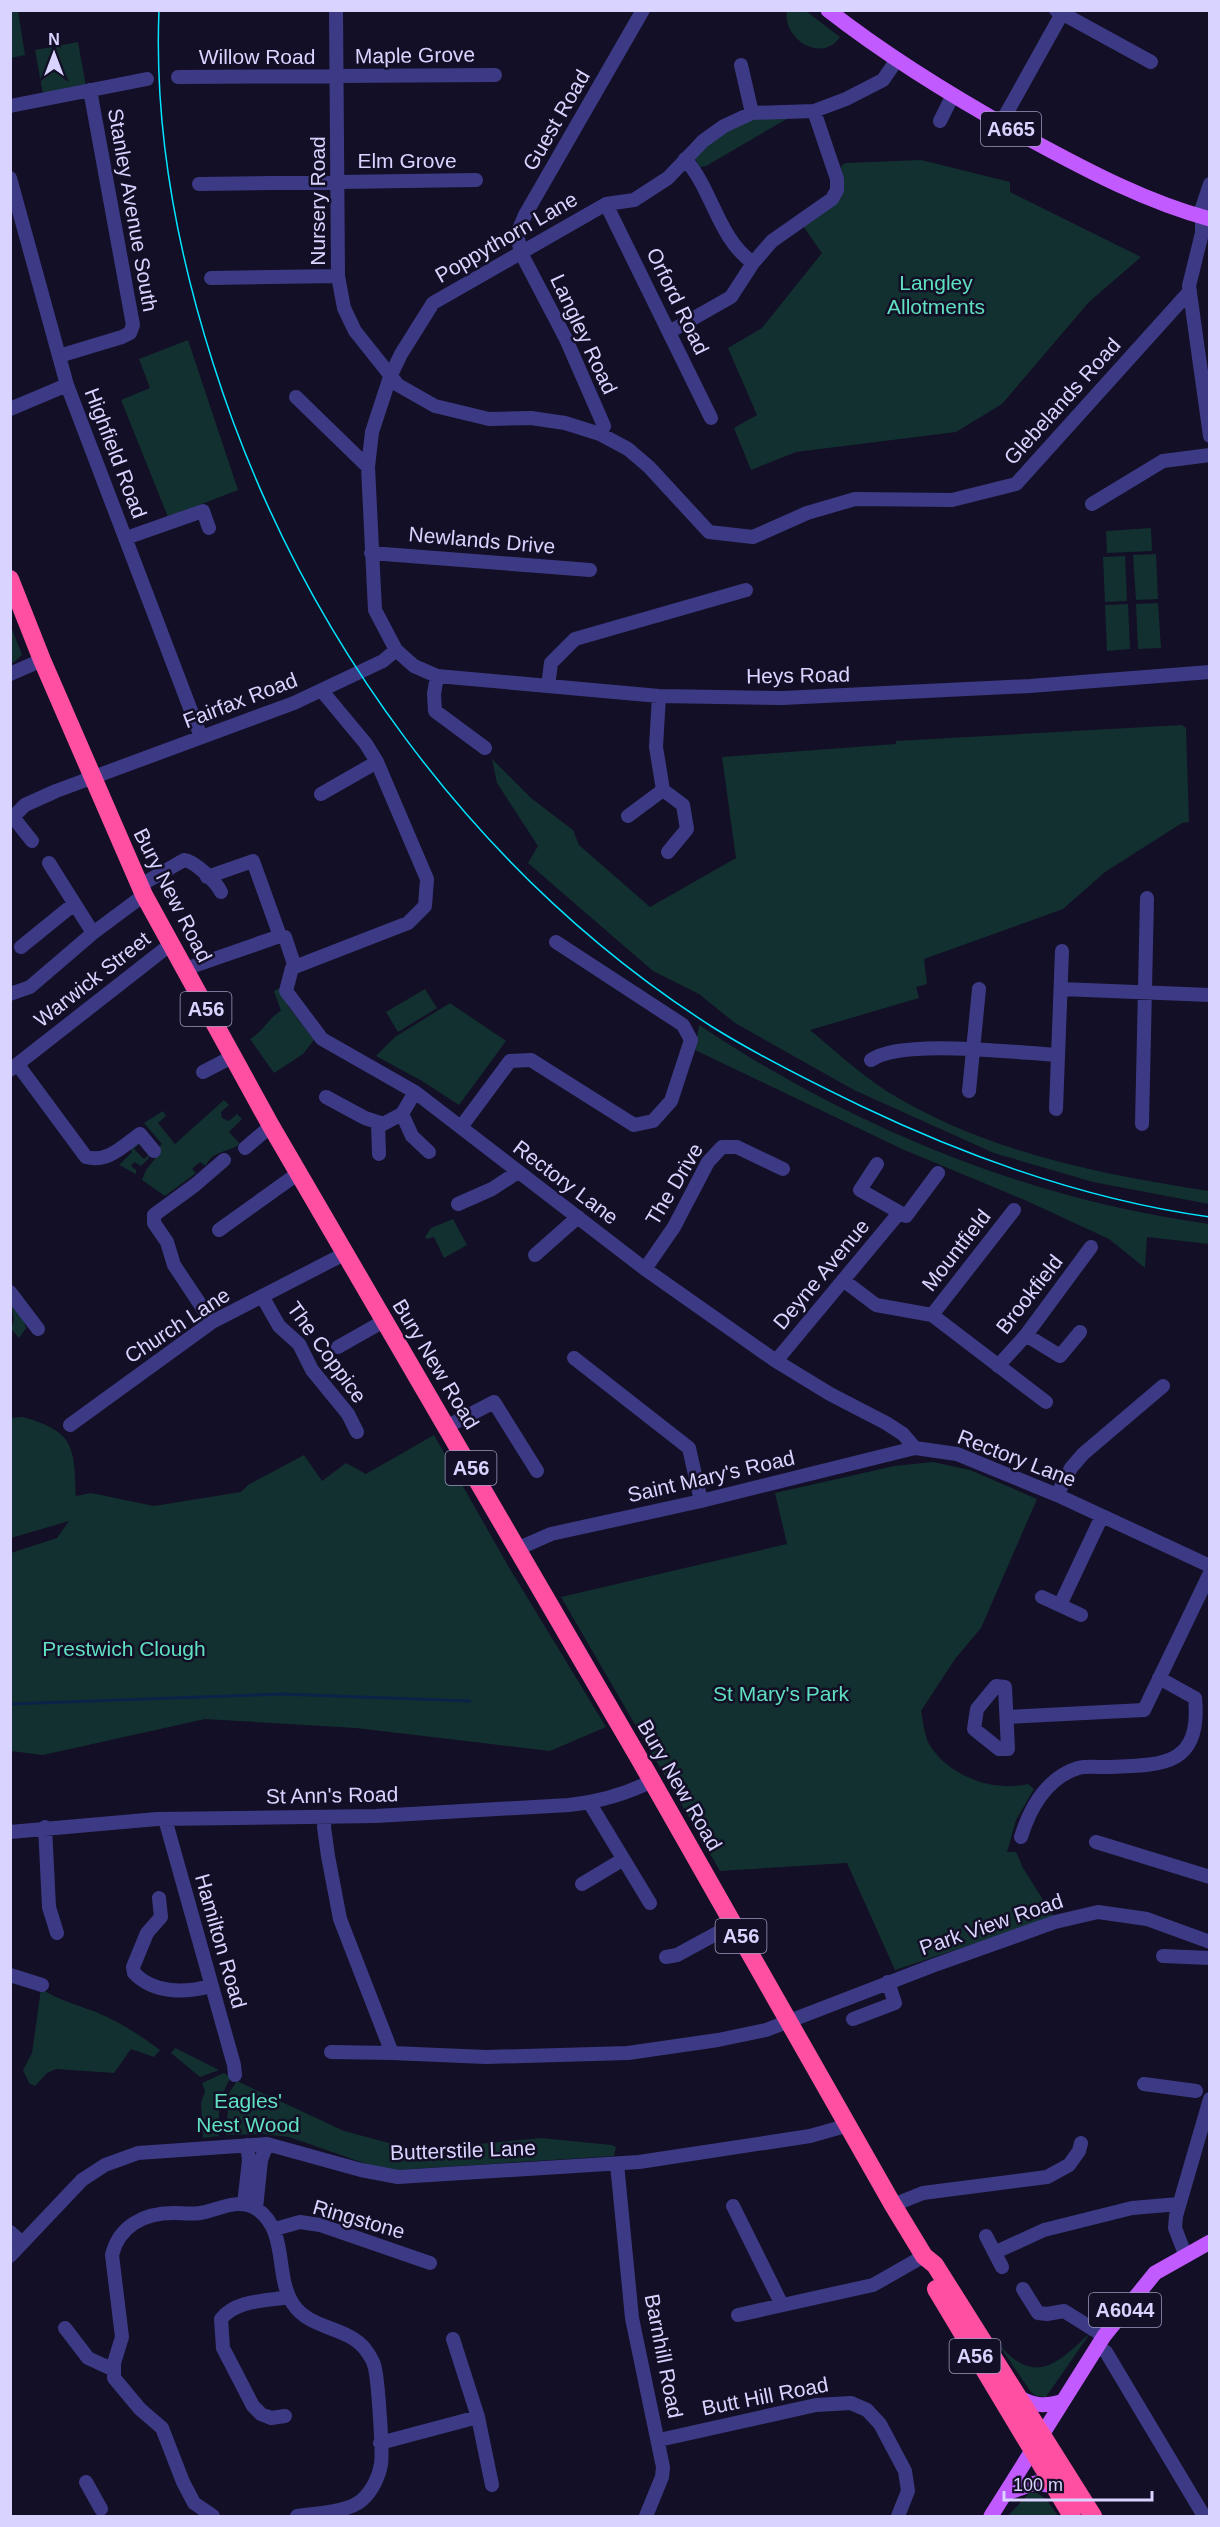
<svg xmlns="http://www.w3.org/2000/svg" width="1220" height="2527" font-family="Arial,sans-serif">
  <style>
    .green { fill: #12302f }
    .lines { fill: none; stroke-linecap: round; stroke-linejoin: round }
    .stream { stroke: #0c2248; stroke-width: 3 }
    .minor { stroke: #3d3a85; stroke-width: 14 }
    .major { stroke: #c25bff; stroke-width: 15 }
    .highway { stroke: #ff4fa3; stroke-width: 18 }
    .tram { stroke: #00e5ff; stroke-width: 1.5 }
    .labels { text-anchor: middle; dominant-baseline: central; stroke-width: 5; stroke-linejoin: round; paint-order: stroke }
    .shield { fill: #130f26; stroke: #9e99be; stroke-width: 1.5 }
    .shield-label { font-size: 20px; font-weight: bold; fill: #d9d4ff }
    .street-label { font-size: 21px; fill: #d9d4ff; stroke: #130f26 }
    .park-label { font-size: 21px; fill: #5fe0c0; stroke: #130f26 }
  </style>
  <rect width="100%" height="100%" fill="#130f26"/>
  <path class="green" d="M 11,10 L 18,11 L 25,55 L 11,58 Z
    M 787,11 L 806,11 L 840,37 C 822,64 782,39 787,11 Z
    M 78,42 L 86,86 L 43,94 L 35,50 Z
    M 790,117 L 706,166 L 700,167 L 694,157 C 709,141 735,122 757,118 C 767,116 780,117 790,117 Z
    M 921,160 L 1010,182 L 1010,192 L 1141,257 L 1089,302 L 1002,404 L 956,432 L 796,452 L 751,470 L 734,428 L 757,415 L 728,348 L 762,328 L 822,253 L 803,226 L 844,190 L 841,166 L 845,163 Z
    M 188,340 L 238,490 L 168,517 L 121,400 L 150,388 L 139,359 Z
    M 1151,528 L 1152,551 L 1107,553 L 1106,531 Z
    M 1156,554 L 1158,599 L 1136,600 L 1133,555 Z
    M 1125,556 L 1127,601 L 1105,602 L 1103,557 Z
    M 1158,603 L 1161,648 L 1138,649 L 1136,604 Z
    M 1128,604 L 1130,649 L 1107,651 L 1105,605 Z
    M 11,626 L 22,655 L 13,663 L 11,659 Z
    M 1182,725 L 1186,728 L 1189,822 L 1182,823 L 1105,872 L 1063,909 L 924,959 L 927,984 L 916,987 L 919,998 L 810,1030 C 834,1050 859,1073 885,1090 C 982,1151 1098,1174 1209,1191 L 1209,1204 L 1093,1182 L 994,1153 L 854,1090 L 735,1023 L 699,994 L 653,971 L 528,863 L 538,846 L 497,783 L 492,759 L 531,798 L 573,830 L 579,845 L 650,907 L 736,858 L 722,757 L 896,744 L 896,741 Z
    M 282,987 L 288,1006 L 314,1040 L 303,1054 L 274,1073 L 250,1039 C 264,1031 268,1018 281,1011 L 274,991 Z
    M 425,989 L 437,1008 L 398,1032 L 386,1012 Z
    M 450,1003 L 506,1041 L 459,1105 L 422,1081 L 376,1056 L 395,1037 Z
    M 699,1025 C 852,1127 1027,1199 1209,1224 L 1209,1244 L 1147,1237 L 1145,1268 L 1109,1239 L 1027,1201 L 902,1149 L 695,1050 Z
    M 224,1100 L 229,1105 L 221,1112 L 222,1118 L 229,1121 L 237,1114 L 242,1119 L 229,1132 L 240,1144 C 229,1152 211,1151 206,1166 L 200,1162 L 192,1169 L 196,1173 L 165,1196 L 142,1180 L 146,1170 L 158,1155 L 157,1149 L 162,1144 L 144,1123 L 163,1111 L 166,1116 L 158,1123 L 175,1144 Z
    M 135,1141 L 140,1143 L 134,1149 L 144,1159 L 149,1155 L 149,1158 L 141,1166 L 134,1162 L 131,1166 L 136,1170 L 136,1174 L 119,1165 L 132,1152 L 127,1145 Z
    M 453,1219 L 467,1245 L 444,1258 L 434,1237 L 427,1239 L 425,1237 L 431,1228 Z
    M 10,1300 L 22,1315 L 26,1328 L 19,1338 L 11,1329 L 14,1318 Z
    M 23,1417 C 75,1432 74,1446 76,1496 L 91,1493 L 154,1506 L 241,1492 L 248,1485 L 304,1455 L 322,1481 L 346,1463 L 366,1474 L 434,1435 L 507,1564 L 606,1727 L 550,1751 L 356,1728 L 205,1719 L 43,1755 L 11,1751 L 11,1553 L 57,1538 L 69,1521 L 11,1538 L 11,1418 Z
    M 933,1462 L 970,1470 L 1037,1499 L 981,1628 L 955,1659 L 921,1711 C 923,1721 925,1740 931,1747 C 951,1777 993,1792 1028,1784 L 1034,1789 L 1016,1820 L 1007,1852 L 1016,1852 L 1023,1868 L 1054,1917 L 895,1970 L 847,1863 L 720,1871 L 561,1597 L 787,1544 L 775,1493 L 894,1466 Z
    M 41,1989 C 59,2000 77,2005 96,2012 C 120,2022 140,2035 160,2050 L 154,2057 L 131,2049 L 114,2073 L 56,2069 L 47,2073 L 35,2086 L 29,2083 L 23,2070 L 32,2053 Z
    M 175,2048 L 219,2070 L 200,2077 L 171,2053 Z
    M 224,2073 L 231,2077 C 219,2097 218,2113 219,2136 L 203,2138 L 201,2103 L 205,2091 L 202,2083 Z
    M 237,2081 L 344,2131 L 415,2150 L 541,2138 L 612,2145 L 616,2147 L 614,2156 L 396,2170 L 375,2167 L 289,2137 L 263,2134 L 226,2135 L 229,2093 Z
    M 1091,2332 L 1046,2397 L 1036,2396 L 1031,2392 L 996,2341 C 1034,2387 1055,2366 1091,2332 Z
    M 1029,2493 L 1037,2493 L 1046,2499 L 1058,2516 L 1008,2516 Z"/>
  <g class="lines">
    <path class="stream" d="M 10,1704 L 281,1694 L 470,1701"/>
    <path class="minor" d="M 336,10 L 338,276 L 344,308 L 355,331 L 398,385 L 435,406 L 489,419 L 531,418 L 565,423 L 600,434 L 628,449 L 649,467 L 709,532 L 753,537 L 807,513 L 855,499 L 952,500 L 1016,484 L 1190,291
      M 1056,10 L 1151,62
      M 896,61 L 883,80 L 846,99 L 814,111 L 752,113 L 724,126 L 703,141 L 668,178 L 634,200 L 606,204 L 433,303 L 401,354 L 390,377 L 372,432 L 368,467 L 375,610 L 396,650 L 414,666 L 437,676 L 659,696 L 783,698 L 1030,686 L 1210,672
      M 741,65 L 752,113
      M 178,77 L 495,75
      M 10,106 L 147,79
      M 940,121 L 953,95
      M 1001,123 L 1064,10
      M 685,159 C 713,190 717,237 753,263
      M 10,178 L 67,385 L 201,737
      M 199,184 L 476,180
      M 1210,184 L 1202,208 L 1202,233 L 1189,286 L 1210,436
      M 606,204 L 711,418
      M 211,278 L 338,276
      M 671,331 L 731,297 L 753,263 L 772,241 L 832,199 L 837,190 L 837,179 L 814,111
      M 59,356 L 122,337 L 130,333 L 133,325 L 90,90
      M 296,397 L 368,467
      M 10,409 L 67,385
      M 600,434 L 604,426 L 566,339 L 521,253 L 517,234 L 525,215 L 643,10
      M 1092,504 L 1163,461 L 1210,455
      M 126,538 L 203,511 L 209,528
      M 371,553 L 590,570
      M 10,674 L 42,660
      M 437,676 L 434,694 L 435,711 L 485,748
      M 548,686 L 551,663 L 575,639 L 746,590
      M 322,691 L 366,744 L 377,762 L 427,879 L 425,906 L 408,923 L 292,968 L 286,991 L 322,1039 L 415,1092 L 645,1269 L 776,1361 L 830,1394 L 886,1423 L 903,1434 L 915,1448
      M 659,696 L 656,747 L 663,790 L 683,805 L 687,829 L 668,852
      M 321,794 L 377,762
      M 628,816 L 663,790
      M 13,817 L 32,841
      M 10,820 L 25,805 L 56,791 L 294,703 L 383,661 L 396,650
      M 49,863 L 93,933
      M 139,886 L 184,860 C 195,861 217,883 221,892
      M 285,937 L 295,967
      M 21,947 L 74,904
      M 185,969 L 280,936 L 253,861 L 207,877
      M 1061,989 L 1210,995
      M 10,994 L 30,987 L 93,933 L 144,895
      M 871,1060 C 901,1038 1017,1053 1058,1055
      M 18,1065 L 86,1157 C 108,1163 123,1146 140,1134 L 154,1151
      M 10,1070 L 171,944
      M 203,1072 L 232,1057
      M 969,1091 L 979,989
      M 326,1097 L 365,1118 L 383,1124 L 402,1114 L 415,1092
      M 1056,1109 L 1062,951
      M 402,1114 L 412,1136 L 429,1152
      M 378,1122 L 379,1154
      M 1142,1124 L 1147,898
      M 461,1127 L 510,1061 L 531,1060 L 634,1125 L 653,1121 L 671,1101 L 691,1040 L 683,1025 L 556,942
      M 245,1148 L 271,1126
      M 877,1164 L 860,1190 L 906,1216 L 938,1173
      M 458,1204 L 492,1189 L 518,1172
      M 219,1230 L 300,1172
      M 535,1255 L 578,1217
      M 645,1269 L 674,1227 L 708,1162 L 722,1147 L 737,1147 L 783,1169
      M 843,1280 L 876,1305 L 932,1315 L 1046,1402
      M 10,1292 L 38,1329
      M 262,1296 L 279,1326 L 299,1344 L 312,1370 L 348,1414 L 357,1432
      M 932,1315 L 1014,1210
      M 212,1322 L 174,1265 L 167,1242 L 154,1223 L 154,1215 L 195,1185 L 224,1160
      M 1026,1335 L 1060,1356 L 1080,1332
      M 338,1347 L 384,1321
      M 574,1358 L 689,1448 L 701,1501
      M 776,1361 L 899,1213
      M 998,1366 L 1026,1335 L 1091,1247
      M 70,1425 L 212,1322 L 346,1253
      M 448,1426 L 494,1402 L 537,1471
      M 1057,1495 L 1071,1468 L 1083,1454 L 1163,1386
      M 517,1549 L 551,1534 L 701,1501 L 915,1448 L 957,1454 L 1057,1495 L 1210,1566
      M 1042,1597 L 1081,1615
      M 1060,1605 L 1102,1516
      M 996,1686 L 1005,1687 L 1008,1749 L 999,1749 L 974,1729 L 977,1709 Z
      M 1007,1717 L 1144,1710 L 1210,1573
      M 589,1802 L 650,1903
      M 325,1817 L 324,1827 L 328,1856 L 340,1919 L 392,2053 L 486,2057 L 628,2053 L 718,2040 L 766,2030 L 932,1966 L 1055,1922 L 1098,1912 L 1147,1919 L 1210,1942
      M 165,1819 L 234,2065 L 235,2075
      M 45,1827 L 49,1907 L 57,1933
      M 10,1832 L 157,1819 L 376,1816 L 569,1805 C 598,1802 626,1794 652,1781
      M 1021,1837 C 1030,1808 1047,1778 1078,1768 C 1086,1766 1097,1767 1106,1767 C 1160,1765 1202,1768 1195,1698 L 1159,1678
      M 1096,1842 L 1210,1877
      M 582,1884 L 622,1860
      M 159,1898 L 161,1917 L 147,1933 L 133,1967 L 134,1973 C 154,1994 186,1993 211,1986
      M 1163,1956 L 1210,1958
      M 666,1957 L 677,1955 L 734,1924
      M 10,1975 L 42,1985
      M 853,2019 L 895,2003 L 888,1982
      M 331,2052 L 392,2053
      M 1144,2084 L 1196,2091
      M 617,2164 L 632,2318 L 663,2467 L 662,2477 L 646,2516
      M 244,2204 L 249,2160 L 247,2145
      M 893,2205 L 923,2193 L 1047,2177 L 1069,2165 L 1079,2151 L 1081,2143
      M 733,2206 L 782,2305
      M 256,2208 L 261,2160 L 267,2144
      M 275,2229 L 300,2222 L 320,2225 L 430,2263
      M 10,2232 L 22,2243
      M 986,2236 L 1002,2267
      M 996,2252 L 1044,2230 L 1132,2208 L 1179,2204
      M 1185,2254 L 1175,2228 L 1176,2216 L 1210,2099
      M 10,2256 L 82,2180 L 105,2165 L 138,2153 L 267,2144 L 361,2170 L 398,2177 L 639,2162 L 810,2136 L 849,2125
      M 1023,2289 L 1038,2313 L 1047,2314 L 1064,2311 L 1104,2336
      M 738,2315 L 873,2285 L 924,2256
      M 65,2328 L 88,2358 L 114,2370
      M 1097,2347 L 1106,2352 L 1204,2516
      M 285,2416 L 271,2418 L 261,2414 L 253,2406 L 223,2348 L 221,2319 C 236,2300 266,2301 289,2297
      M 478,2417 L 492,2485
      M 659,2440 L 816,2405 L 851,2403 L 867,2410 L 880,2424 L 905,2471 L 908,2491 L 898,2516
      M 380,2443 L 478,2417 L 453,2339
      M 86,2482 L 101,2509
      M 213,2516 L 194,2503 L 183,2482 L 162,2428 L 140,2409 L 114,2378 L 114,2363 L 122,2337 L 112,2255 C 119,2226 144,2213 173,2213 C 184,2213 195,2215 205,2212 C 222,2208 240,2198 257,2209 C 289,2232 274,2275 293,2304 C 310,2330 347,2326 365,2349 C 368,2353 373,2360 374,2365 C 378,2375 383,2453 381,2464 C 379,2477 372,2491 362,2500 C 347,2513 316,2513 297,2516"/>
    <path class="major" d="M 828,10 C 892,60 960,101 1031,140 C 1088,171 1147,202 1210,219
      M 1015,2395 C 1031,2406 1045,2407 1063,2401
      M 1007,2493 L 1035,2483 L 1055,2486
      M 991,2516 L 1104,2336 L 1155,2273 L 1210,2242"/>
    <path class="highway" d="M 10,579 L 42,660 L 144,895 L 271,1126 L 640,1760 L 893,2205 L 924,2256 L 935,2265 L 1093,2516
      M 936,2289 L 1072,2516"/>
    <path class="tram" d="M 159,10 C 154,130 177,250 213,363 C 298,632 476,876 714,1028 C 761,1057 811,1082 861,1106 C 972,1159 1087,1200 1210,1217"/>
  </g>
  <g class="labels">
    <g class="shield">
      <rect x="981" y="112" width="60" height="34" rx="4.5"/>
      <rect x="180.5" y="992" width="51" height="34" rx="4.5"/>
      <rect x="445.5" y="1451" width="51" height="34" rx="4.5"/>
      <rect x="715.5" y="1919" width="51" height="34" rx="4.5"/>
      <rect x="1089" y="2293" width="72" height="34" rx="4.5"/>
      <rect x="949.5" y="2339" width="51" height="34" rx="4.5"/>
    </g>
    <g class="shield-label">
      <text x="1011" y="129">A665</text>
      <text x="206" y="1009">A56</text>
      <text x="471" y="1468">A56</text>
      <text x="741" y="1936">A56</text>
      <text x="1125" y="2310">A6044</text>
      <text x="975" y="2356">A56</text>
    </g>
    <g class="street-label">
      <text transform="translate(415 55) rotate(-1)">Maple Grove</text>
      <text x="257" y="56">Willow Road</text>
      <text transform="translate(556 120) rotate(-60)">Guest Road</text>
      <text x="407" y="160">Elm Grove</text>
      <text transform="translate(317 201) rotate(-90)">Nursery Road</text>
      <text transform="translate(133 210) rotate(80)">Stanley Avenue South</text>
      <text transform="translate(506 237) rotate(-30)">Poppythorn Lane</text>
      <text transform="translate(678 301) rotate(64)">Orford Road</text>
      <text transform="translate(584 334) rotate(65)">Langley Road</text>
      <text transform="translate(1062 401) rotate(-48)">Glebelands Road</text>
      <text transform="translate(116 453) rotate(69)">Highfield Road</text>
      <text transform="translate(482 540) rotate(5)">Newlands Drive</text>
      <text transform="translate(798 675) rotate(-1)">Heys Road</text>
      <text transform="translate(240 700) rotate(-21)">Fairfax Road</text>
      <text transform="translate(173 895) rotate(63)">Bury New Road</text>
      <text transform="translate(92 979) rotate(-38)">Warwick Street</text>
      <text transform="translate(566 1182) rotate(37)">Rectory Lane</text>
      <text transform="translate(674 1184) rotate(-59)">The Drive</text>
      <text transform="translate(956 1250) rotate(-52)">Mountfield</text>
      <text transform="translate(821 1274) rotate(-50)">Deyne Avenue</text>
      <text transform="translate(1029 1294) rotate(-52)">Brookfield</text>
      <text transform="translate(177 1325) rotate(-33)">Church Lane</text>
      <text transform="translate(327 1352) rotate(54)">The Coppice</text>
      <text transform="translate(436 1364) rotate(59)">Bury New Road</text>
      <text transform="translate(1017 1458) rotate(21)">Rectory Lane</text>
      <text transform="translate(711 1476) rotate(-13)">Saint Mary's Road</text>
      <text transform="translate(680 1785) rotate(60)">Bury New Road</text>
      <text transform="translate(332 1795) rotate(-1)">St Ann's Road</text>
      <text transform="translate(991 1924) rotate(-19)">Park View Road</text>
      <text transform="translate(221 1941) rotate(74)">Hamilton Road</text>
      <text transform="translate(463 2150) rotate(-2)">Butterstile Lane</text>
      <text transform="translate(359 2219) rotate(16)">Ringstone</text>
      <text transform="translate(664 2356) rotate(79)">Barnhill Road</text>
      <text transform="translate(765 2396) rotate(-11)">Butt Hill Road</text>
    </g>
    <g class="park-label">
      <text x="936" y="282">Langley<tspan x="936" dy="24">Allotments</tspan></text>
      <text x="124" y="1648">Prestwich Clough</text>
      <text x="781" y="1693">St Mary's Park</text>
      <text x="248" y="2100">Eagles'<tspan x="248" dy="24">Nest Wood</tspan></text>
    </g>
  </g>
  <rect width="1220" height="2527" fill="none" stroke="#d9d4ff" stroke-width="24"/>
  <g transform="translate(54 54)" stroke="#130f26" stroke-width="4.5" paint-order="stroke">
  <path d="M0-4.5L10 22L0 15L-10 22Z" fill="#d9d4ff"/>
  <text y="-9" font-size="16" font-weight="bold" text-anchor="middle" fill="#d9d4ff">N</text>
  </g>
  <path d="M1004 2491v9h148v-9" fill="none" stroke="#d9d4ff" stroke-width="3"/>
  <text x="1013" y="2491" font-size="18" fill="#d9d4ff" stroke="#130f26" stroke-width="4.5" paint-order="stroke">100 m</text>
</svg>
